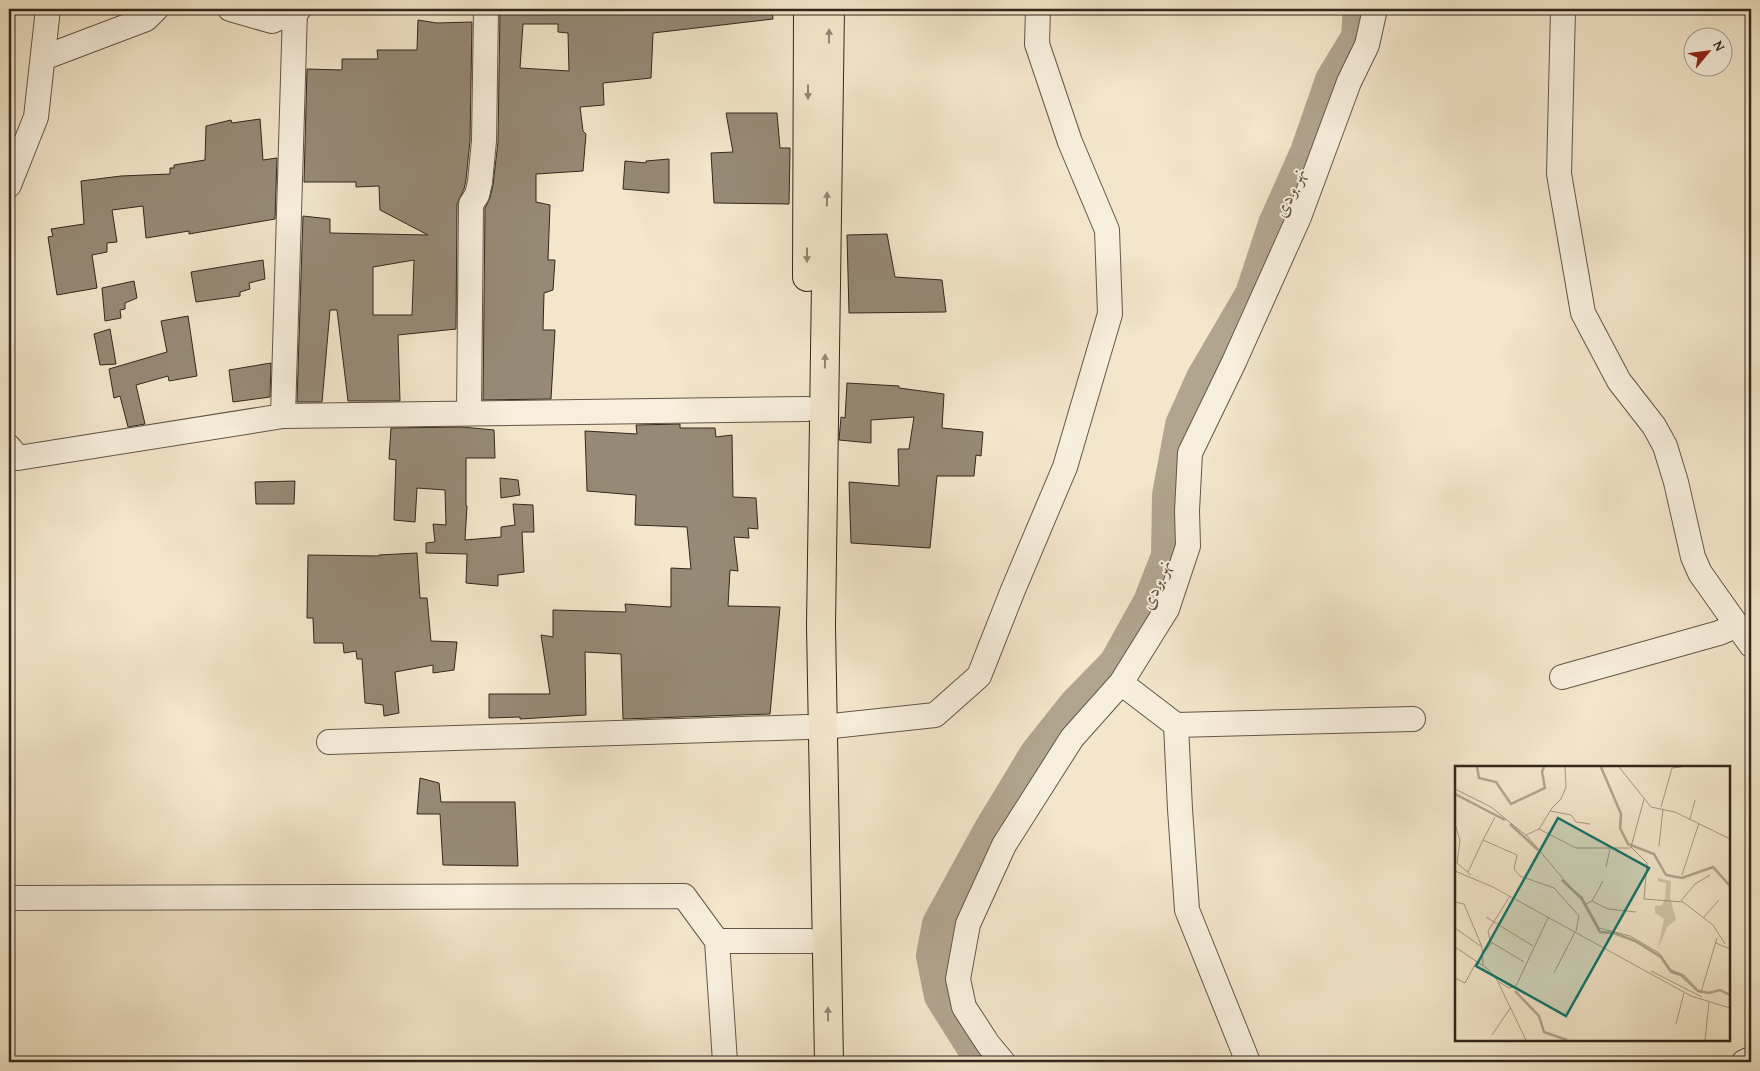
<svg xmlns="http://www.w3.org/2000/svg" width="1760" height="1071" font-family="'Gentium Book Plus',Amiri,serif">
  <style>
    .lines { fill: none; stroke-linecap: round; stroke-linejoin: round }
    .river { stroke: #b1a58f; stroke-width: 34 }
    .building { fill: #968a76; stroke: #32271c; fill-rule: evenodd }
    .minor-casing { stroke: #625748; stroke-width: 26 }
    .major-casing { stroke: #32271c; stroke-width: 30 }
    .minor { stroke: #f7efdd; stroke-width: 24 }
    .major { stroke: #f3e6ca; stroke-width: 28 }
    .oneway { fill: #928673 }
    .labels { text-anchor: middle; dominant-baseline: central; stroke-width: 4; stroke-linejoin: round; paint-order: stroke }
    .water-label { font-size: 19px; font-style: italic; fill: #5e5344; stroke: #f7efdd }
    .inset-river { fill: none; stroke: #b1a58f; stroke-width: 2.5 }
    .inset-road { fill: none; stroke: #a69a84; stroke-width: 1 }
    .view { fill: #0f766e; fill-opacity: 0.15; stroke: #0f766e; stroke-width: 2.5 }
    .inset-edge { fill: none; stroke: #32271c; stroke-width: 2.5 }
  </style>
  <rect width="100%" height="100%" fill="#f3e6ca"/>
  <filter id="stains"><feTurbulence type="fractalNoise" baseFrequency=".004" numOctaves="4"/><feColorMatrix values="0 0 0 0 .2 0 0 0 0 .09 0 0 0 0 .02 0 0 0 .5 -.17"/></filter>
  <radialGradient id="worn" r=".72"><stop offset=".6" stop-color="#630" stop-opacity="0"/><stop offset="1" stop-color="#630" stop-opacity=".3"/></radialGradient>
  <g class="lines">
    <path class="river" d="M 986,1062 L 977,1053 L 941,996 L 933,956 L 939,924 L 991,829 L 1037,753 L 1076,704 L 1116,663 L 1150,602 L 1168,556 L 1169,495 L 1182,425 L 1203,378 L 1252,294 L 1275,224 L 1307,152 L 1332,80 L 1358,37 L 1360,9"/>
  </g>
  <path class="building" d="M 500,9 L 772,9 L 773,19 L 653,33 L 651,78 L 603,83 L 604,105 L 580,107 L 583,131 L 586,134 L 583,171 L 536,174 L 536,202 L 550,205 L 548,260 L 555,260 L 553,290 L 544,293 L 543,330 L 555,330 L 551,399 L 483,400 L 485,208 L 490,198 L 493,185 L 498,142 ZM 523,24 L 558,24 L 558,32 L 568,33 L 569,71 L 520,68 Z
    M 418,20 L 437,23 L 472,22 L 470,140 L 466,180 L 464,189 L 457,204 L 456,329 L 398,335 L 400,401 L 348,401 L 337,310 L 330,310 L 322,402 L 297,402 L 303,216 L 330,219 L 330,233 L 428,235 L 380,210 L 379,186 L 356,187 L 356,182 L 304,182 L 307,69 L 342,70 L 342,59 L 378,59 L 377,50 L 417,50 ZM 414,260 L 412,315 L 373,315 L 373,267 Z
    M 726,113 L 777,113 L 780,148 L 790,148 L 789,204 L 714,203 L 711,153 L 733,152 Z
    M 260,119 L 263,160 L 277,158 L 275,219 L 189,234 L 189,231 L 146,238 L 143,206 L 112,210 L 117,242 L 107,243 L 107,252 L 92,255 L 97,288 L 57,295 L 48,237 L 53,236 L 51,229 L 84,224 L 81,181 L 121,176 L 170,174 L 170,168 L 174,168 L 174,165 L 205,160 L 206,126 L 231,120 L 232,123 Z
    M 669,159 L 669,193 L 623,189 L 625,161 L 646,163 L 646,161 Z
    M 887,234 L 895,277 L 942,280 L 946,312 L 849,313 L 847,235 Z
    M 263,260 L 265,279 L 249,283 L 250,289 L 240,292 L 240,296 L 196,302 L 191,272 Z
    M 134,281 L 137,298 L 125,303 L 125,309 L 120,310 L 121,318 L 105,321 L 102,288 Z
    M 188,316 L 197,376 L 169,381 L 168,376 L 136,385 L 145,424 L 128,427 L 120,396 L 114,398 L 109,369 L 167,352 L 161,321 Z
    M 110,329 L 116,364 L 100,365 L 94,334 Z
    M 271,363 L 270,397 L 233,402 L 229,370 Z
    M 847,383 L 899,386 L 899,388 L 944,394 L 942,428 L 983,432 L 981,456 L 976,455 L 974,476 L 937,476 L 930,548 L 851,543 L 849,482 L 899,486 L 898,449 L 909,449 L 914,417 L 871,420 L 871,443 L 839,440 L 841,417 L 845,418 Z
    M 680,424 L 680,428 L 715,428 L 716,437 L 732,435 L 733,497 L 756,498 L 758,529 L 748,528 L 749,538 L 734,537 L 738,571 L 730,570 L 728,606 L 780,607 L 770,714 L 623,719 L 621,654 L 585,652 L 586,715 L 520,719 L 520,717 L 489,718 L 489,694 L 550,694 L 541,635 L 553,637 L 553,610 L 626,612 L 625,604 L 671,607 L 671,568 L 691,569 L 687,527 L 635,525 L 636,495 L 587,491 L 585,431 L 637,434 L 636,425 Z
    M 462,427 L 494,430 L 495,458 L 466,458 L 466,506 L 467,506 L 465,540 L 501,537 L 501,527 L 515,525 L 513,504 L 533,505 L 534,532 L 522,532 L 524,572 L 498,575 L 498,586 L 466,583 L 467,554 L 426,553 L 426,543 L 435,542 L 433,524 L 446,525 L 445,490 L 417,488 L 415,522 L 394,520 L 396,460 L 389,459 L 391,428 Z
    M 500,478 L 518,480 L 520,495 L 501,498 Z
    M 295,481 L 294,504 L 256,504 L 255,482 Z
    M 417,553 L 420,598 L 427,598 L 431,641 L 457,642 L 454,670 L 433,673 L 433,665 L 395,672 L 399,713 L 384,716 L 383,705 L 365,703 L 362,659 L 357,659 L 356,651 L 344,653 L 343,643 L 314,643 L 313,618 L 307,618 L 308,555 L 379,556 L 379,555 Z
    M 420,778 L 439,783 L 441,802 L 515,802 L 518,866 L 443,865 L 440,814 L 417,814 Z"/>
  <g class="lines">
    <g class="minor-casing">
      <path id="minor" d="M 230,9 L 272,21 L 299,9
        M 1563,9 L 1559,174 L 1583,313 L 1619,381 L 1654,426 L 1665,446 L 1676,482 L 1693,557 L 1700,573 L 1751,645
        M 43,58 L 146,19 L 156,9
        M 9,185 L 36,117 L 48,9
        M 469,412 L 471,204 L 477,195 L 480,182 L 484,141 L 486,9
        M 283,416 L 295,10
        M 9,447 L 18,458 L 283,416 L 807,409
        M 1562,677 L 1719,633 L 1737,625
        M 1121,683 L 1176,725 L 1180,809 L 1187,910 L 1248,1062
        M 1176,725 L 1413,719
        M 823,727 L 935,715 L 979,676 L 1013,590 L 1065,467 L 1110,314 L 1107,230 L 1070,142 L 1037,44 L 1038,9
        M 329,742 L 807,727
        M 9,898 L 684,896 L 717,941 L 725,1062
        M 717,941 L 810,941
        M 1003,1062 L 988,1044 L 964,1007 L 958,979 L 968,924 L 1004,845 L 1072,738 L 1121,683 L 1167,609 L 1188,546 L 1187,511 L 1190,453 L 1234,362 L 1299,217 L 1349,82 L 1367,45 L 1375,9
        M 1744,1062 L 1751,1059"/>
    </g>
    <g class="major-casing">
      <path id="major" d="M 807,277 L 808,9
        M 829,1062 L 821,626 L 830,9"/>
    </g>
    <use href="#minor" class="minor"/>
    <use href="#major" class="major"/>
  </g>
  <defs><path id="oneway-solid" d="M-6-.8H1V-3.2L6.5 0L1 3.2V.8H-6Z" transform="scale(1.25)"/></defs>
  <g class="oneway">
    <use href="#oneway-solid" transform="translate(829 36) rotate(-89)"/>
    <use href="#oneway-solid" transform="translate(808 92) rotate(90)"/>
    <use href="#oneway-solid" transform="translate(827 199) rotate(-89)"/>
    <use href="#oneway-solid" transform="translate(807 255) rotate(90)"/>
    <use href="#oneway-solid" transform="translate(825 361) rotate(-89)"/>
    <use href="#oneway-solid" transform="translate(828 1014) rotate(-91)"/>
  </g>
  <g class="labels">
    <g class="water-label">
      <text transform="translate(1289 192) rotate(-66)">نهر بردى</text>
      <text transform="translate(1155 584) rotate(-68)">نهر بردى</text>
    </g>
  </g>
  <g transform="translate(1455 766)">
    <rect width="275" height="275" fill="#f3e6ca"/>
    <path d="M 203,112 L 216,115 L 215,131 L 221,154 L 212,161 L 203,183 L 209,153 L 200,147 L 200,140 L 207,139 L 210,132 L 211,117 L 203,115 Z" fill="#d2c6ac"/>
    <path class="inset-river" d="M 22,1 L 24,12 L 41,16 L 56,38 L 90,22 L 87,6 L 89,1M 146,1 L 166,48 L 165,62 L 173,78 L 199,88 L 211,109 L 227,112 L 258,101 L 275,120M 0,28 L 50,54M 55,58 L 83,84M 107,114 L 126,132 L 145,166 L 159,167 L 180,175 L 206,191 L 216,206 L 226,209 L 243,225 L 254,227 L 265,224 L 275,229M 60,225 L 84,250 L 89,266 L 112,274"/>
    <path class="inset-road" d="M 164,1 L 196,41 L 220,46 L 275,73M 0,23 L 36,41 L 73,71 L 115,121 L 127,131 L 144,162 L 175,170 L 204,187 L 216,204 L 229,209 L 246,227M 189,33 L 176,81 L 192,97 L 189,133 L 228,136 L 258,159 L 270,178M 206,41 L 217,2 L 226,1M 95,45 L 116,49 L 121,56 L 135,58M 40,51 L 28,74 L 62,89 L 59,103 L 65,110 L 99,122 L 124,150 L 121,165M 235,53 L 240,34M 0,58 L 5,74 L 2,97 L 16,109M 84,63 L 121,82 L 176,82M 71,69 L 84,63 L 97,42 L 106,33 L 111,21 L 110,1M 204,80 L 208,43M 151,101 L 155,83M 0,105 L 38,121 L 236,230 L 275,242M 13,106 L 28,74M 227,109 L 244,57M 137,135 L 148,115M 226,135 L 240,118 L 255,109M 0,136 L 9,138 L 27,181M 131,138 L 137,135 L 153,143 L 181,146M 31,151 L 78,180M 249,151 L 264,134M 0,162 L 27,181 L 28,199M 36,176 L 69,196M 261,177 L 275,183M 0,181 L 33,203 L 42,214 L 71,274M 29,186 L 36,178 L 33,165 L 55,130M 196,205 L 247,231M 99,207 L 120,166M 0,212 L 10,217 L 22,195M 44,216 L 54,222 L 61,220 L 93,152M 246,226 L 262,172M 221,258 L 229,227M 37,269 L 56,241M 250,274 L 254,236"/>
    <path class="view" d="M 103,52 L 194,102 L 111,250 L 21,200 Z"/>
    <rect width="275" height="275" class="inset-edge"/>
  </g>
  <rect width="1760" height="1071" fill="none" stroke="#f3e6ca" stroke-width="30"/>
  <rect x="10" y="10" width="1740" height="1051" fill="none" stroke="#32271c" stroke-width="2.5"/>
  <rect x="15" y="15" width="1730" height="1041" fill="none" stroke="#32271c"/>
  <g transform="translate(1708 52) rotate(61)"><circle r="24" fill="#f7efdd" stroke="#a89f90"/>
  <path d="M0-4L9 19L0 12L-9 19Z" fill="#8f2418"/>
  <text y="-8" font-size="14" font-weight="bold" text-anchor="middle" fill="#32271c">N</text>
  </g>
  <rect width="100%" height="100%" filter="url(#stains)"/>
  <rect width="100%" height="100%" fill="url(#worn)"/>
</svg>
